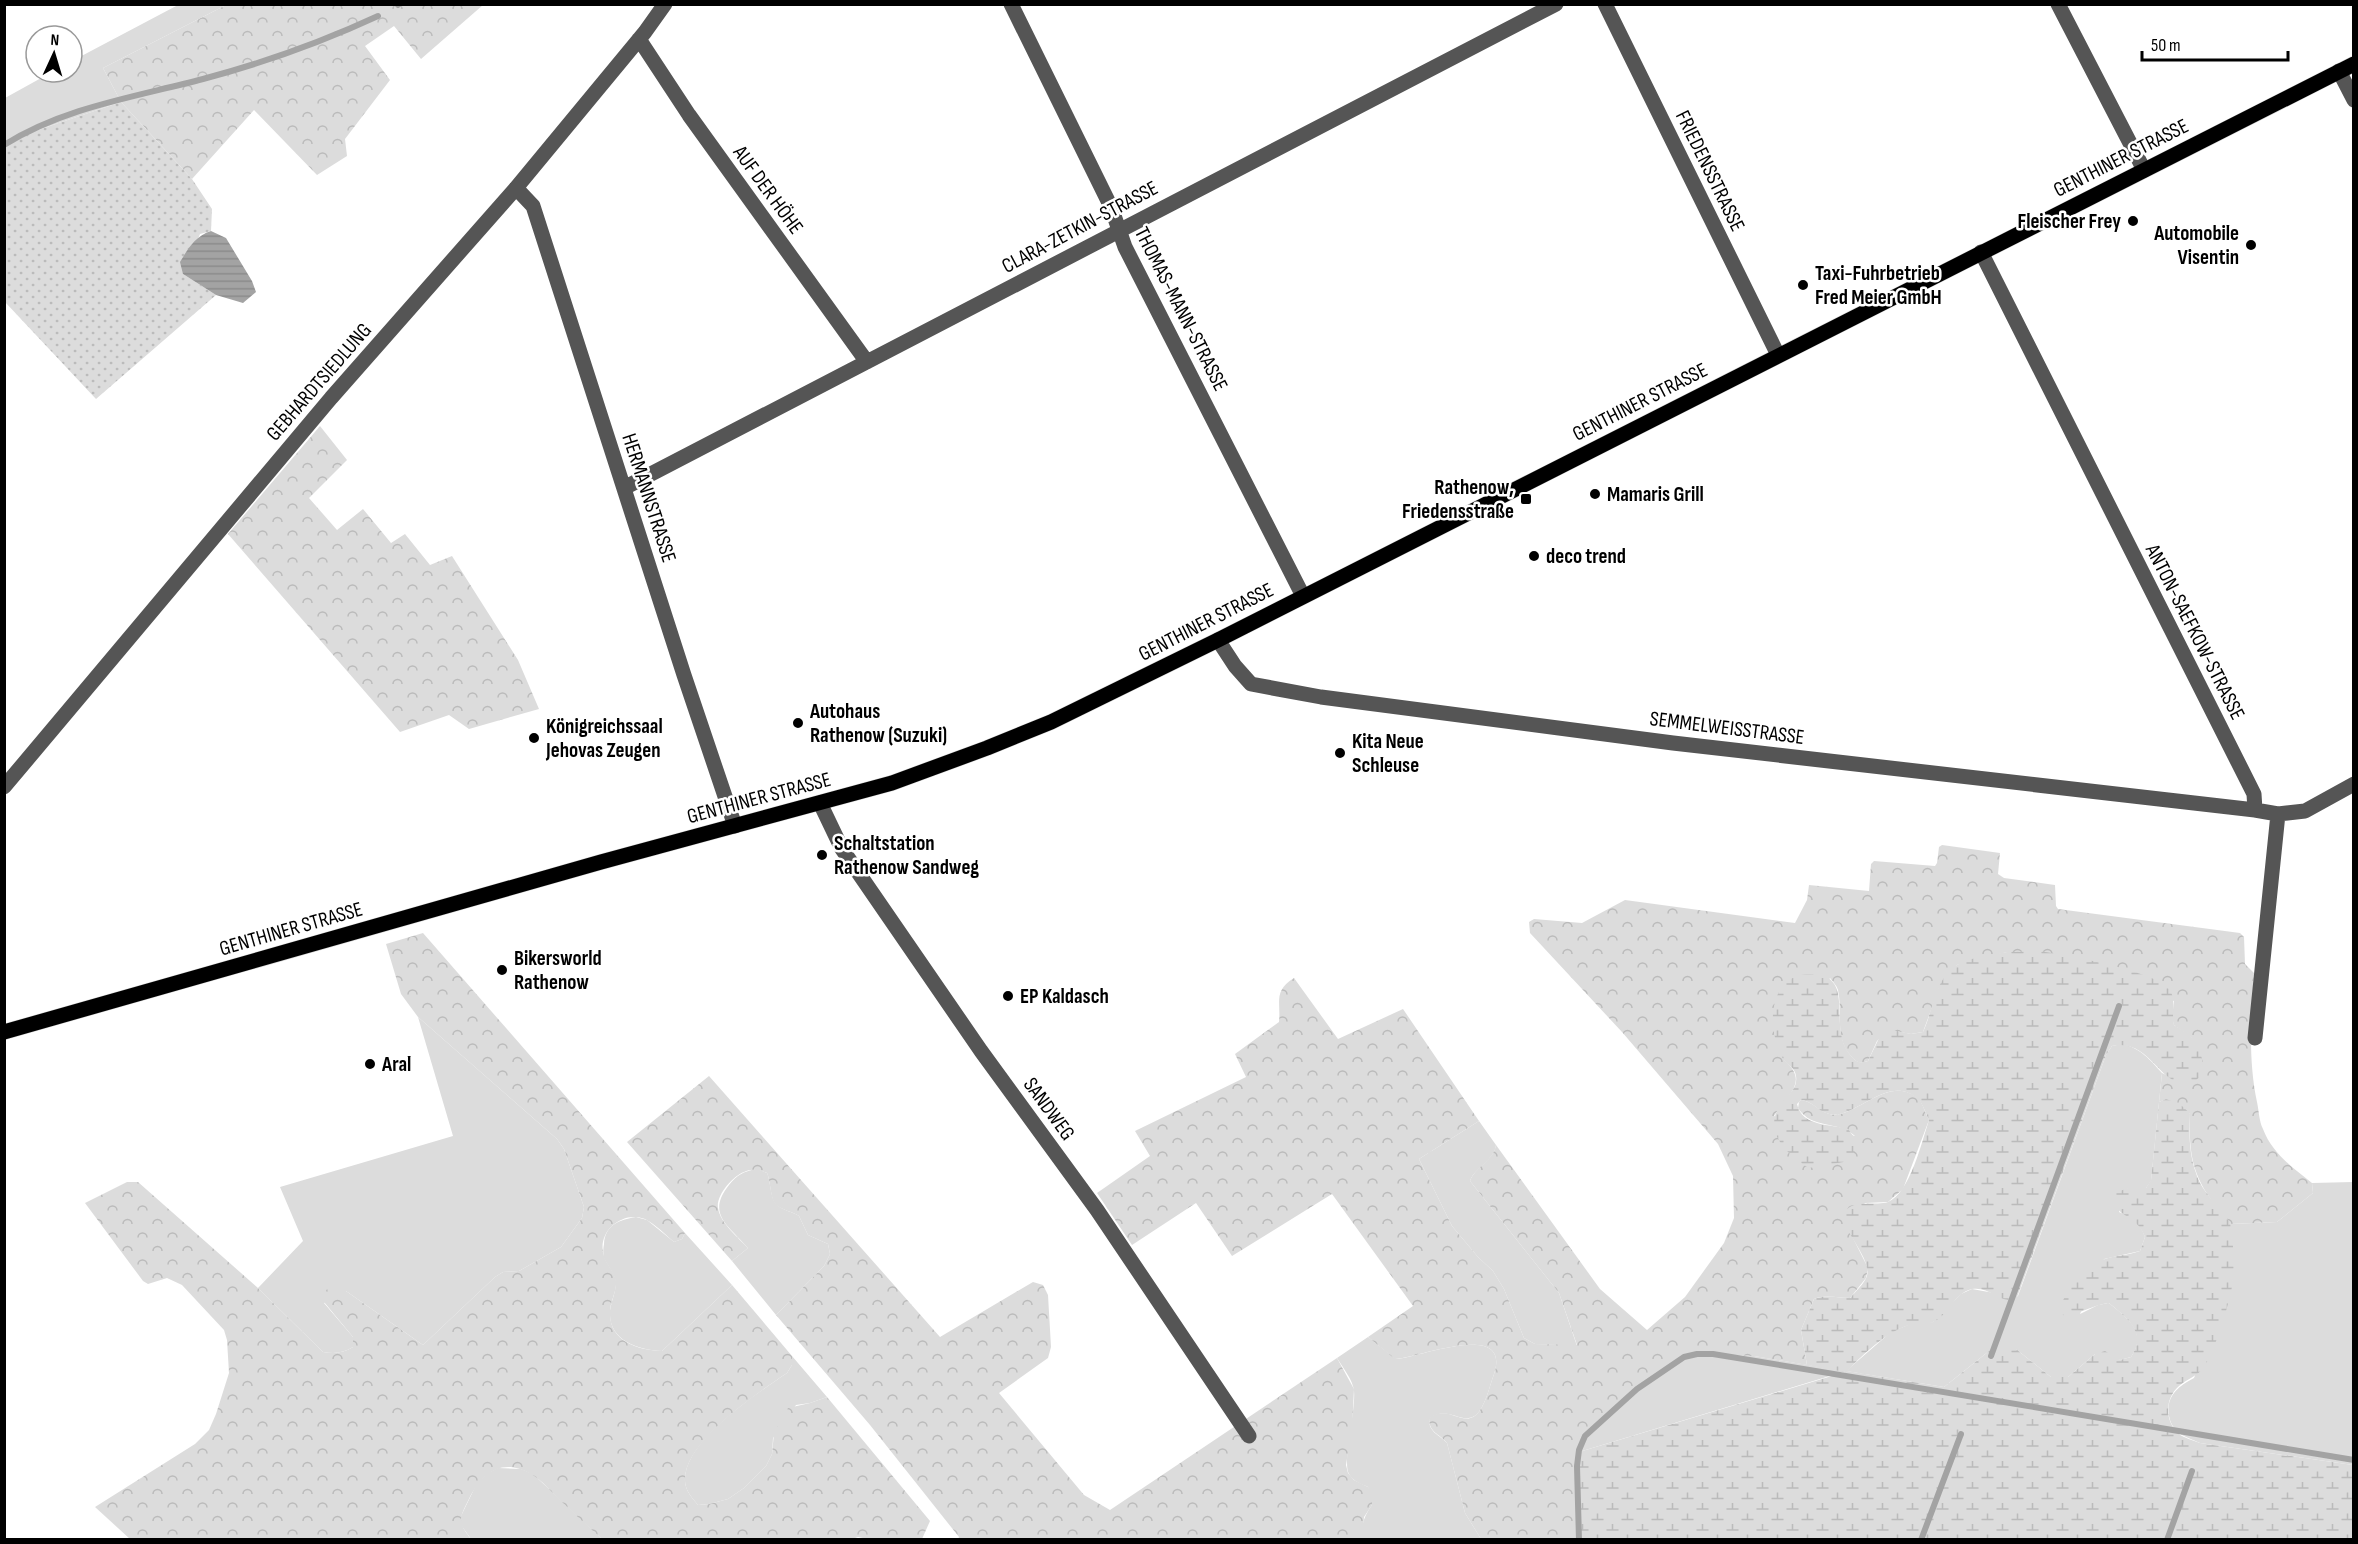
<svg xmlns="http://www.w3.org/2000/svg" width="2358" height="1544" font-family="'Sofia Sans Condensed',sans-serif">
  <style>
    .green { fill: #dcdcdc }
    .forest { fill: url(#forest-crowns) }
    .wetland { fill: url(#wetland-marsh) }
    .garden { fill: url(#garden-dots) }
    .water { fill: url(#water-rules) }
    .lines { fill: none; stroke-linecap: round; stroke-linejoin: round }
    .stream { stroke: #a3a3a3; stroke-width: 6 }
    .major-casing { stroke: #dbdbdb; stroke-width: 16 }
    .minor { stroke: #555; stroke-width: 15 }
    .major { stroke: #000; stroke-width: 15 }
    .poi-dot { fill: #000; stroke: #fff; stroke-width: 2 }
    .labels { text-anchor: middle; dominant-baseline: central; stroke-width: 5; stroke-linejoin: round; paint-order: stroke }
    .street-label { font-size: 21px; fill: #000; stroke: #fff }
    .poi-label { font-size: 21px; font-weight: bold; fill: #000; stroke: #fff; text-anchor: start }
  </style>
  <defs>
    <pattern id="forest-crowns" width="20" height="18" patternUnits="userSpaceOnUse" patternTransform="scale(1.5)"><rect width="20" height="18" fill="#dcdcdc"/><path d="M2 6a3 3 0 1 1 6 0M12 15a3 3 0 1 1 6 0" fill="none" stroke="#bbb"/></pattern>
    <pattern id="wetland-marsh" width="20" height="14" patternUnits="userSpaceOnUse" patternTransform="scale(1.5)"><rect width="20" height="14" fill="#dcdcdc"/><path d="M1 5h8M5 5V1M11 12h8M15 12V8" fill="none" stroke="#bbb"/></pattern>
    <pattern id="garden-dots" width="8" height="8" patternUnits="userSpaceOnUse" patternTransform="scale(1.5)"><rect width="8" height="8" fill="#dcdcdc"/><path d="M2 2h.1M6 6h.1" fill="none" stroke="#bbb" stroke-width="1.8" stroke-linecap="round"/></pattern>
    <pattern id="water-rules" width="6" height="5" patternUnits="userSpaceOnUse" patternTransform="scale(1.5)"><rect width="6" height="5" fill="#a3a3a3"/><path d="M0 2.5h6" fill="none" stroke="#8b8b8b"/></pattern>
  </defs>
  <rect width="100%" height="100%" fill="#fff"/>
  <path class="green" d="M 178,5 L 226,5 L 103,68 L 121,102 L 29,133 L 5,147 L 5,98 L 52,72 L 72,72 L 72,61 Z
    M 418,1017 L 557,1139 L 564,1149 L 584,1207 L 582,1218 L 561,1247 L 519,1271 L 503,1272 L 495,1277 L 423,1345 L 346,1291 L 324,1303 L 353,1337 L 353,1347 C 343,1353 335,1354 323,1352 L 258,1288 L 303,1241 L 280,1187 L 453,1136 Z
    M 2122,1044 C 2141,1048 2150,1060 2162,1073 L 2151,1181 L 2146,1188 L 2128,1188 L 2119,1212 C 2133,1218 2140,1223 2145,1237 L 2140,1251 L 2104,1259 L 2080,1314 L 2098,1305 L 2109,1303 C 2128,1319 2148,1332 2131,1357 L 2120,1360 L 2095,1354 L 2068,1377 L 2051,1377 L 2016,1349 L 1989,1351 L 1944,1387 L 1846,1371 L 1579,1452 L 1584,1437 L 1598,1421 L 1686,1354 L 1754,1356 L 1846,1371 L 1891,1332 L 1908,1325 L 1933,1322 L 1961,1294 L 1972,1289 L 1994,1293 L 2010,1301 L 2018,1296 L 2106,1055 L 2112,1046 Z
    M 1479,1121 L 1496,1145 C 1494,1161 1475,1167 1470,1181 L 1559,1293 L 1577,1346 L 1535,1344 L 1524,1338 L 1504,1289 L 1493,1271 L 1478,1257 L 1452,1226 L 1419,1159 Z
    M 757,1169 L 767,1173 C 771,1182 770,1199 777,1205 C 782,1210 793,1212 799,1216 L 808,1235 L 828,1244 L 830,1254 L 824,1266 L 776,1315 L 732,1261 L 748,1248 C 728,1225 706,1214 729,1185 C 737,1175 744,1171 757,1169 Z
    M 2353,1182 L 2353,1465 L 2200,1443 C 2194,1440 2187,1438 2182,1435 C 2176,1432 2172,1426 2170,1420 C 2164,1399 2176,1387 2194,1378 L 2233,1279 L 2230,1224 L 2277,1222 L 2313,1193 L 2312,1183 Z
    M 636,1217 L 647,1220 L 674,1242 L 682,1239 L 685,1233 L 732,1285 L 662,1351 C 637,1350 608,1340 610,1311 C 611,1301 618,1288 615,1279 C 613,1271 607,1265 604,1258 C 603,1253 603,1249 604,1244 C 605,1225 619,1220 636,1217 Z
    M 1368,1337 L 1396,1359 C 1419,1358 1515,1318 1493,1377 C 1489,1388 1485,1407 1476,1415 C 1461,1426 1448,1404 1429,1419 C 1429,1433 1439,1434 1447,1443 L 1465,1513 L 1481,1539 L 1362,1539 C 1361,1525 1364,1516 1372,1505 L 1368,1487 C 1361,1484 1353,1481 1349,1474 C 1342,1463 1356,1410 1354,1391 C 1353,1380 1343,1368 1337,1358 Z
    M 792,1356 L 827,1397 L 810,1403 L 796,1405 L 773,1438 L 772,1454 L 766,1466 L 744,1488 L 728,1499 L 709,1504 L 698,1505 C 692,1498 685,1490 685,1481 C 683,1441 758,1393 787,1373 L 792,1365 Z
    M 498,1468 L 521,1469 L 533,1474 L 602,1539 L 471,1539 L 461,1525 L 461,1516 L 477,1483 L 488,1473 Z"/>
  <path class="forest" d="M 226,5 L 483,5 L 421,59 L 394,26 L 365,46 L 390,80 L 345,139 L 347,156 L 317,175 L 254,110 L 192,179 L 121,102 L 103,68 Z
    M 320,426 L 347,460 L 309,498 L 337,530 L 363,509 L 391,543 L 405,534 L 430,565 L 452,556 L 518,660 L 539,709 L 469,729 L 449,715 L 400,732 L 228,534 Z
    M 1942,845 L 2000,853 L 1998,874 L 2004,878 L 2055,885 L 2056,906 L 2058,909 L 2240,933 L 2244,937 L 2245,964 L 2254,973 C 2251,1017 2248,1059 2257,1102 C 2259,1111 2259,1121 2263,1129 C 2272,1153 2293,1168 2312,1183 L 2313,1193 L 2277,1222 L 2230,1224 C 2197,1184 2188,1167 2190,1114 L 2166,1099 L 2159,1102 L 2162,1073 L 2182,1082 L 2192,1038 L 2174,1025 L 2172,1018 L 2174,1001 L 2007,952 L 1957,965 L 1939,988 L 1923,1032 L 1911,1034 L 1888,1030 L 1877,1041 L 1868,1061 C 1859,1064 1856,1062 1851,1056 C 1834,1038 1843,1013 1838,990 C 1837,986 1833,982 1830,978 L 1784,1060 C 1810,1082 1787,1095 1774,1116 L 1855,1136 C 1838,1120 1812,1130 1798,1108 L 1799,1102 L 1801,1100 C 1815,1101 1822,1118 1840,1114 C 1865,1108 1892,1076 1919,1099 C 1923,1104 1926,1115 1929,1120 L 1903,1189 L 1888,1202 L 1865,1203 L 1847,1226 L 1868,1268 L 1866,1278 L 1850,1298 C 1837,1298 1826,1294 1814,1299 L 1801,1330 L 1807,1365 L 1754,1356 L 1686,1354 L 1598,1421 L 1584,1437 L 1579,1452 L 1580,1540 L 1481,1539 L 1465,1513 L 1447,1443 C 1439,1433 1429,1433 1429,1418 C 1449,1404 1461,1427 1476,1415 C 1485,1407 1489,1388 1493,1377 C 1515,1318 1419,1358 1395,1359 L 1368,1337 L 1413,1306 L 1332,1194 L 1232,1256 L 1196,1203 L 1132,1245 L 1097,1193 L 1150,1156 L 1135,1131 L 1246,1077 L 1235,1054 L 1279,1022 C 1281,1002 1273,991 1294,978 L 1338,1039 L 1403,1009 L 1479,1121 L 1419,1159 L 1452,1226 L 1478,1257 L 1493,1271 L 1504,1289 L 1524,1338 L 1535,1344 L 1577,1345 L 1559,1293 L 1470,1181 C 1475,1167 1494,1160 1496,1145 L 1600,1289 L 1647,1330 L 1685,1297 L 1724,1243 L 1734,1218 L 1733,1176 L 1718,1144 L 1622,1032 L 1530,933 L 1529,922 L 1534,919 L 1582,923 L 1625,900 L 1795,923 L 1807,900 L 1809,885 L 1869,891 L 1871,864 L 1874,861 L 1935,866 L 1937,863 L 1939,847 Z
    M 423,933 L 685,1233 L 682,1239 L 674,1242 C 666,1235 655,1224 645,1219 C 622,1210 596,1232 604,1256 C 606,1264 615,1272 616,1281 C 617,1291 610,1302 610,1312 C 609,1341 637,1350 662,1351 L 732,1285 L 792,1356 L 792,1365 L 787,1373 C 758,1393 683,1442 685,1481 C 685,1490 692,1498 698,1505 L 709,1504 L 728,1499 L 744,1488 L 766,1466 L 772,1454 L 774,1433 L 788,1408 L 810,1403 L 827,1397 L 930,1521 L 922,1539 L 872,1540 L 858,1537 L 849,1540 L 602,1539 C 588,1527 575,1514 562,1502 C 552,1493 542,1480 531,1474 C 502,1457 482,1473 469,1499 C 459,1519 457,1521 471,1539 L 130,1539 L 95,1507 L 195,1444 L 209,1430 L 216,1414 L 229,1373 L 227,1340 L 224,1330 L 182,1285 L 167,1278 L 148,1284 L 143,1281 L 85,1203 L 127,1182 L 138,1182 L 258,1288 L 323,1352 C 335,1354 343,1353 353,1347 L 353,1337 L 324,1302 L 324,1293 L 328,1288 L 337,1288 L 346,1291 L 423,1345 L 495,1277 L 503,1272 L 519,1271 L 561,1247 L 582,1218 L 584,1207 L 564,1149 L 557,1139 L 418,1017 L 401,994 L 386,944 Z
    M 709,1076 L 940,1337 L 1033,1282 L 1043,1285 L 1048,1295 L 1051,1347 L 1048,1358 L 999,1393 L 1084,1495 L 1110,1510 L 1337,1358 L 1354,1389 L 1352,1428 L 1346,1465 L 1348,1473 L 1354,1480 L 1368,1487 L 1372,1493 L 1372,1505 L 1364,1517 L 1362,1539 L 958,1539 L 959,1537 L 870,1425 L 776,1315 L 824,1266 L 830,1254 L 828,1244 L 808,1235 L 799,1216 C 793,1212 782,1210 776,1205 C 770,1199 771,1182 767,1173 C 759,1170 752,1168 744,1172 C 733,1176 716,1195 718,1208 C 720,1223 739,1238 748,1248 L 732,1261 L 627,1142 Z"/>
  <path class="wetland" d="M 2007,952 C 2020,952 2032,951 2045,952 C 2067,955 2157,972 2169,989 C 2177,1000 2171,1013 2174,1025 C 2180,1029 2188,1033 2193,1039 C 2202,1050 2210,1077 2191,1082 C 2160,1091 2151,1037 2112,1046 L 2106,1055 L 2016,1300 C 2000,1303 1989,1286 1972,1289 C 1954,1293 1948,1316 1933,1322 C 1925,1326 1914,1324 1906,1326 C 1884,1334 1863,1355 1847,1371 L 1944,1387 L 1989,1351 L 2001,1345 L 2016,1349 L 2051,1377 L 2068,1377 L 2095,1354 L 2105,1351 L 2120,1360 L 2131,1357 C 2147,1332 2128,1319 2109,1303 C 2093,1305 2080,1314 2064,1316 L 2060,1310 C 2065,1290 2082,1266 2102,1260 C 2114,1255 2127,1256 2140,1251 L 2145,1237 C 2135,1210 2113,1221 2115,1193 L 2128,1188 L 2146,1188 L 2151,1180 L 2159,1102 L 2166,1099 C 2177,1103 2183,1105 2190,1114 C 2189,1135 2189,1153 2196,1173 C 2202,1193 2218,1204 2229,1221 C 2233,1228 2235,1271 2233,1280 C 2231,1299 2215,1351 2204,1367 C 2198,1376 2187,1379 2179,1386 C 2165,1398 2164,1421 2179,1434 C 2184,1438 2193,1440 2200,1443 L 2353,1465 L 2353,1539 L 1580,1539 L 1579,1452 L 1845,1372 L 1807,1365 L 1801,1330 L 1814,1299 C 1826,1294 1837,1298 1850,1298 C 1855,1292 1864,1284 1867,1276 C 1872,1257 1837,1226 1845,1212 C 1852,1199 1877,1206 1888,1202 C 1910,1193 1922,1141 1929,1120 C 1926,1114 1923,1104 1918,1099 C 1892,1076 1865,1108 1840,1114 C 1821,1118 1815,1101 1801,1100 L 1797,1104 C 1802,1127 1831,1124 1848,1129 L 1857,1141 L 1856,1149 L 1849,1161 L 1809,1168 C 1786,1155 1761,1129 1782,1103 C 1788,1094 1798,1089 1796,1076 C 1795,1067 1787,1065 1783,1059 C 1771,1036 1768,1006 1783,985 C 1788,979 1800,974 1807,974 C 1861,972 1824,1028 1852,1057 C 1857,1063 1861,1063 1868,1061 L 1881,1034 L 1888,1029 L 1911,1034 L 1923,1032 C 1933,1011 1935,978 1957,965 C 1971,957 1991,955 2007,952 Z"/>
  <path class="garden" d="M 121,102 L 192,179 L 212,209 L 211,231 L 200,234 L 183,274 L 216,295 L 96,399 L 5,302 L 5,147 L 29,133 Z"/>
  <path class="water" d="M 211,231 L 226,238 L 252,281 L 256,292 L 243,303 L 216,295 L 183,274 L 180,262 C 188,249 195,236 211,231 Z"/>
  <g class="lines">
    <path class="stream" d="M 398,5 L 399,4
      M 4,145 C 65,107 135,97 203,79 C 263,63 322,42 378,16
      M 1991,1356 L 2119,1006
      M 1579,1540 L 1577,1466 L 1579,1450 L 1585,1436 L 1637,1389 L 1684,1357 L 1697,1354 L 1713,1354 L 2354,1460
      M 1921,1540 L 1961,1434
      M 2167,1540 L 2192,1471"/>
    <g class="major-casing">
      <path id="major" d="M 4,1032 L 601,862 L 892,783 L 987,748 L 1051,722 L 1218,640 L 2354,64"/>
    </g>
    <path class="minor" d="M 1011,4 L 1111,207 L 1125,247 L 1303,596
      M 1605,4 L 1778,355
      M 2058,4 L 2144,170
      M 639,39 L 689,115 L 867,362
      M 2339,71 L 2354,100
      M 516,188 L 533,206 L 684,675 L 735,826
      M 1981,252 L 2254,794 L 2255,810 L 2278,814 L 2255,1038
      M 624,488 L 1556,4
      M 1218,640 L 1235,666 L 1251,684 L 1321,697 L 1673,743 L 2255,810
      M 4,787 L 331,398 L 516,188 L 645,32 L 665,4
      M 820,803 L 842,849 L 981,1051 L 1097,1210 L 1249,1436
      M 2278,814 L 2305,811 L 2354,784"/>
    <use href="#major" class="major"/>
  </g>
  <g class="poi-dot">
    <circle cx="2133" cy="221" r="6"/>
    <circle cx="2251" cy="245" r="6"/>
    <circle cx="1803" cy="285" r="6"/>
    <circle cx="1595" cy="494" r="6"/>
    <rect x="1520" y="493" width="12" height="12" rx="3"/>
    <circle cx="1534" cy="556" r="6"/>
    <circle cx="798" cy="723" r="6"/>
    <circle cx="534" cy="738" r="6"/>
    <circle cx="1340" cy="753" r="6"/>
    <circle cx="822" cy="855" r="6"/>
    <circle cx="502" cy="970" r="6"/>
    <circle cx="1008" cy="996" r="6"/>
    <circle cx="370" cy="1064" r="6"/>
  </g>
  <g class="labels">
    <g class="street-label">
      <text transform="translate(2121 158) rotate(-27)">GENTHINER STRASSE</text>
      <text transform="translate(1710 171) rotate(64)">FRIEDENSSTRASSE</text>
      <text transform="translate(768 190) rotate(54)">AUF DER HÖHE</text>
      <text transform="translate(1080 227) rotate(-28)">CLARA-ZETKIN-STRASSE</text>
      <text transform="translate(1181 309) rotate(63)">THOMAS-MANN-STRASSE</text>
      <text transform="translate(319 382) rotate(-49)">GEBHARDTSIEDLUNG</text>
      <text transform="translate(1640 402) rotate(-27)">GENTHINER STRASSE</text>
      <text transform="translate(649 498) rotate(72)">HERMANNSTRASSE</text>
      <text transform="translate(1206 622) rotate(-27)">GENTHINER STRASSE</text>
      <text transform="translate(2195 632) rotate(63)">ANTON-SAEFKOW-STRASSE</text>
      <text transform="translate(1727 728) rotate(7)">SEMMELWEISSTRASSE</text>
      <text transform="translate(759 798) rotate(-15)">GENTHINER STRASSE</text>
      <text transform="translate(291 929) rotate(-16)">GENTHINER STRASSE</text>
      <text transform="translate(1049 1109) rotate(54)">SANDWEG</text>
    </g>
    <g class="poi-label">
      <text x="2121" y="221" text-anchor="end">Fleischer Frey</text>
      <text x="2239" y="233" text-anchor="end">Automobile<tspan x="2239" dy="24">Visentin</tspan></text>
      <text x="1815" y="273">Taxi-Fuhrbetrieb<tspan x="1815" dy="24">Fred Meier GmbH</tspan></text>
      <text x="1514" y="487" text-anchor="end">Rathenow,<tspan x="1514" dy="24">Friedensstraße</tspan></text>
      <text x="1607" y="494">Mamaris Grill</text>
      <text x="1546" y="556">deco trend</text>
      <text x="810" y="711">Autohaus<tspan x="810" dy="24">Rathenow (Suzuki)</tspan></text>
      <text x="546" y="726">Königreichssaal<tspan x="546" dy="24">Jehovas Zeugen</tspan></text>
      <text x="1352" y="741">Kita Neue<tspan x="1352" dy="24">Schleuse</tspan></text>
      <text x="834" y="843">Schaltstation<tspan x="834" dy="24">Rathenow Sandweg</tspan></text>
      <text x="514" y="958">Bikersworld<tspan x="514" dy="24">Rathenow</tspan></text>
      <text x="1020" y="996">EP Kaldasch</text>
      <text x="382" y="1064">Aral</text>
    </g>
  </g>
  <rect width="2358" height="1544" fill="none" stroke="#000000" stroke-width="12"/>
  <g transform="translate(54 54) rotate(4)"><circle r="28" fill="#ffffff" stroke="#999999" stroke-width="1.5"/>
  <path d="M0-4.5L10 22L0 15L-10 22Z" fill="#000000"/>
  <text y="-9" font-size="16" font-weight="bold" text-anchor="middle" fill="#000000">N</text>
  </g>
  <path d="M2142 51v9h146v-9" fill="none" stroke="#000000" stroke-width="3"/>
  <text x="2151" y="51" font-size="18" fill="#000000" stroke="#ffffff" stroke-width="4.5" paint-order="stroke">50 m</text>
</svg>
